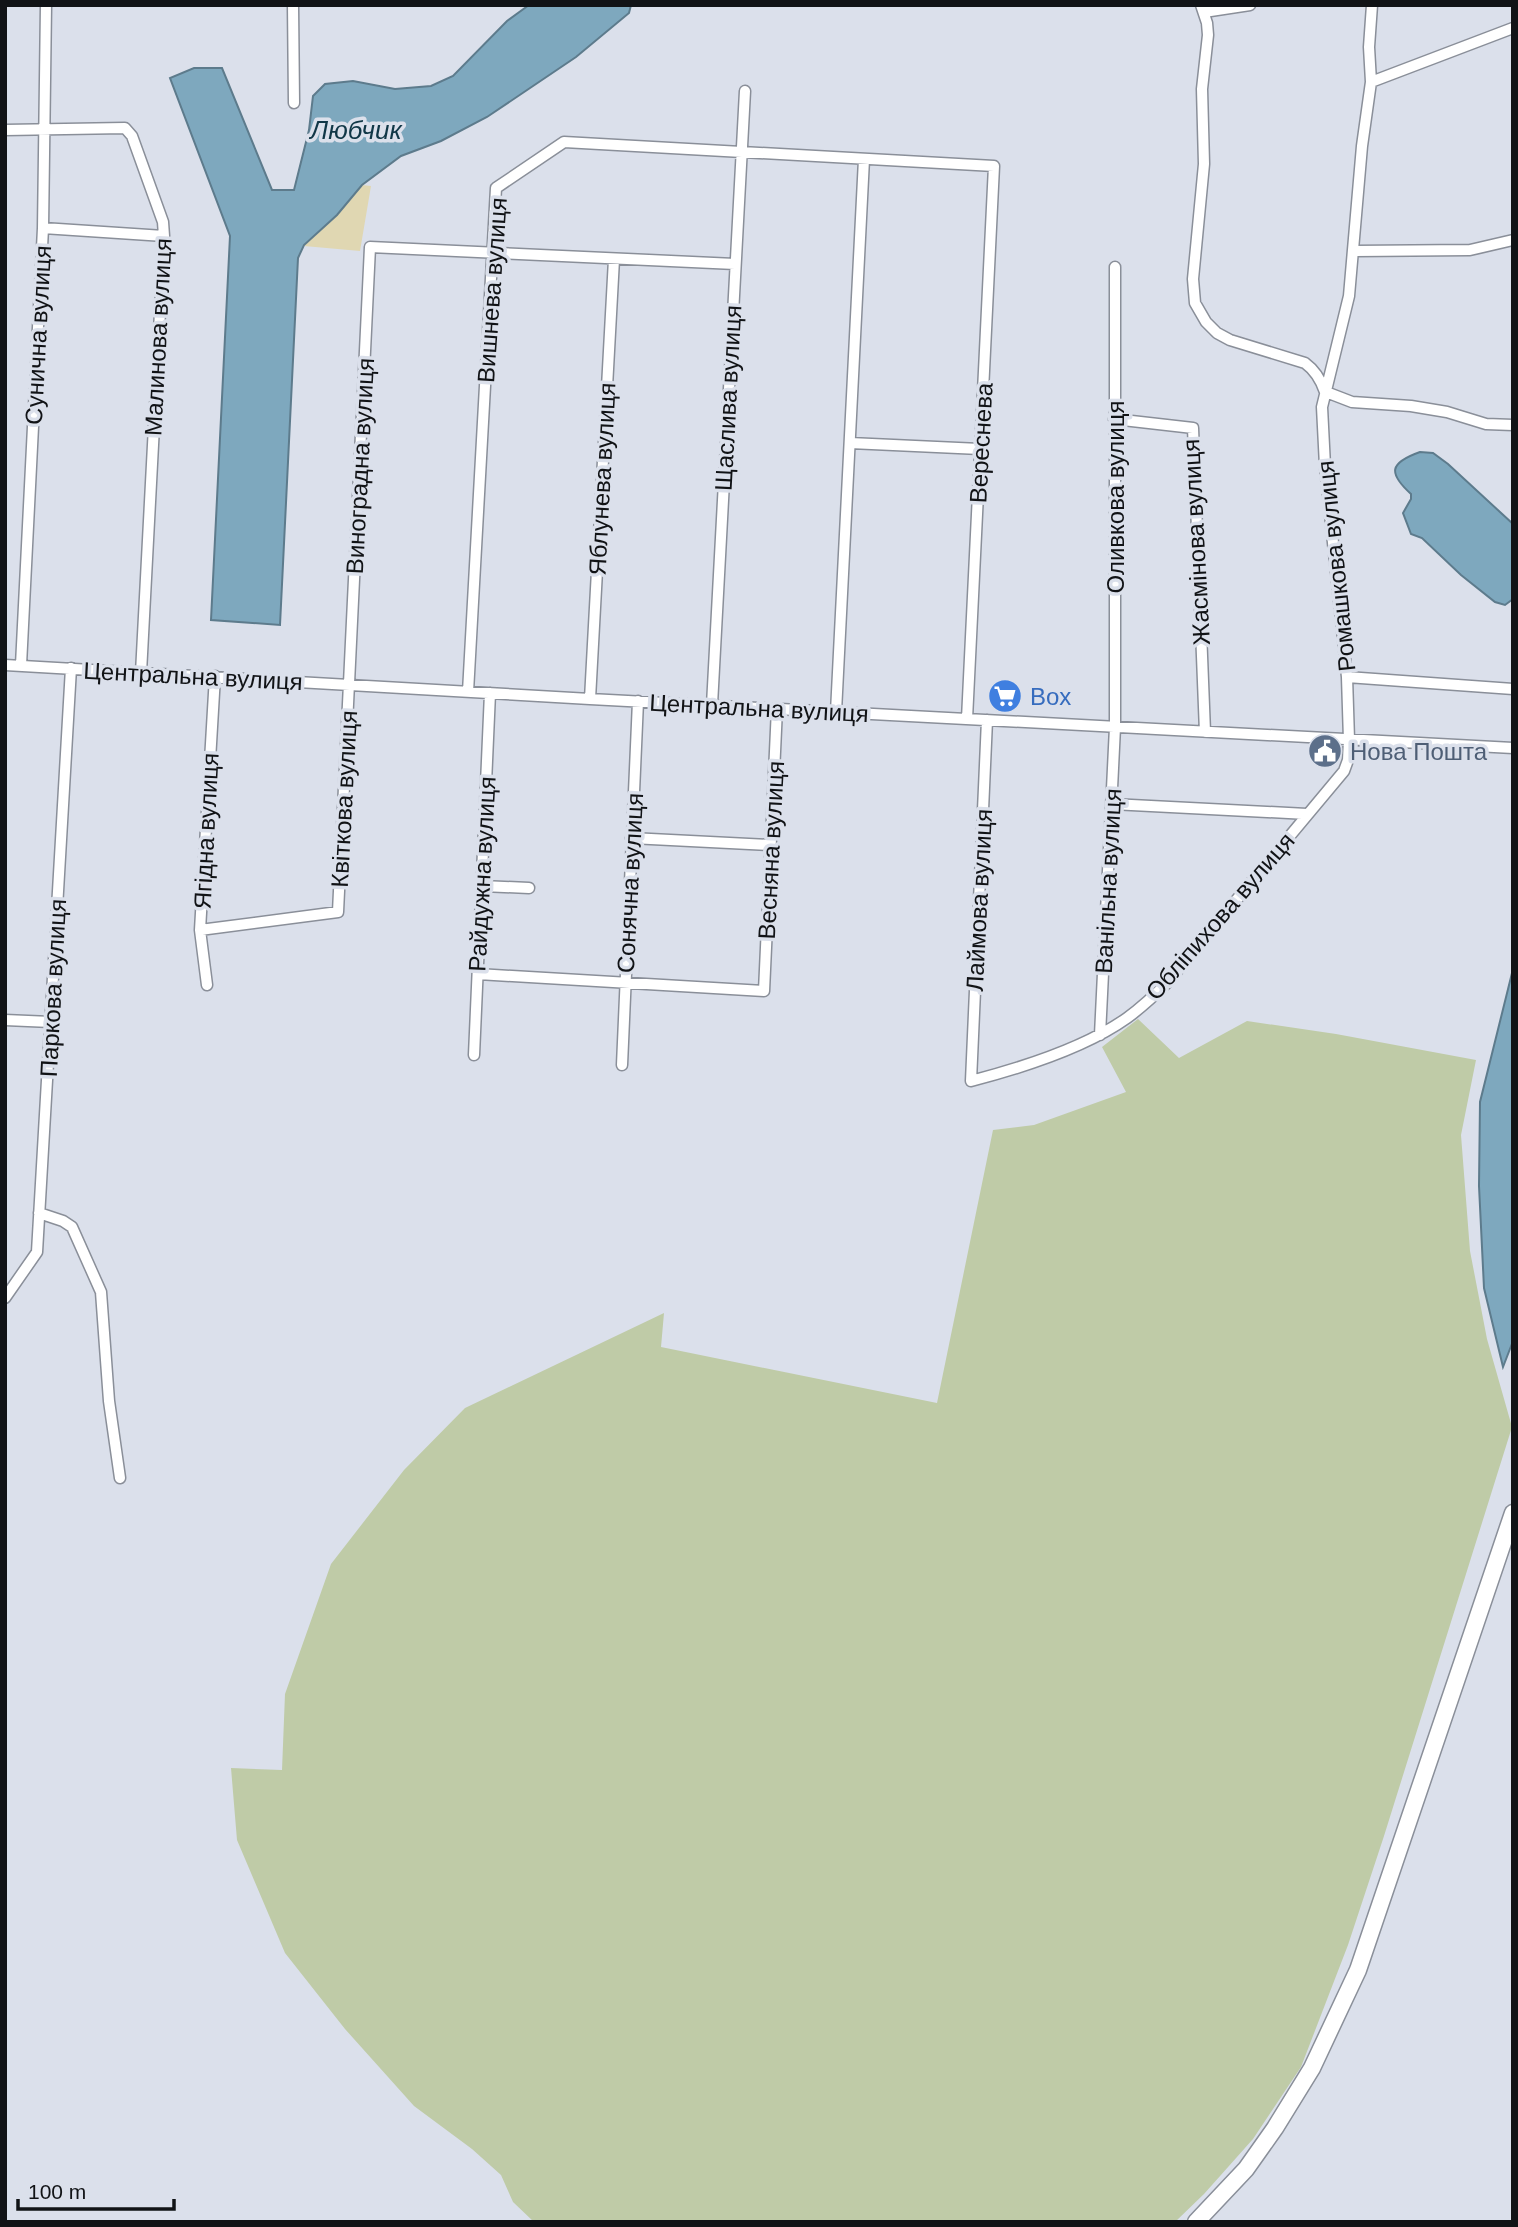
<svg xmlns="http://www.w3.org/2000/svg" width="1518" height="2227" font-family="Helvetica,sans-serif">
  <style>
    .green { fill: #bfcba7 }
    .sand { fill: #e0d7b2 }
    .water { fill: #7ea8be; stroke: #5d7b8c; stroke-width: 2 }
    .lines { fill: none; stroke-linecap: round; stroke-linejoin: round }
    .minor-casing { stroke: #8a8f99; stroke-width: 13 }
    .primary-casing { stroke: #8a8f99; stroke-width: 19 }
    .minor { stroke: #fff; stroke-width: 10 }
    .primary { stroke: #fff; stroke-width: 16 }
    .labels { text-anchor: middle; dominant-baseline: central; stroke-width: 7; stroke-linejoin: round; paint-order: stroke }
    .street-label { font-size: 24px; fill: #111316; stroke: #dbe0eb }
    .shop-label { font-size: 24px; fill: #366cbe; stroke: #dbe0eb; text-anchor: start }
    .service-label { font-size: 24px; fill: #4e5e75; stroke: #dbe0eb; text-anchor: start }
    .water-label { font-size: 26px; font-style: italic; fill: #113747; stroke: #dbe0eb }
  </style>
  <rect width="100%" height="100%" fill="#dbe0eb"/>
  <path class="green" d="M 1138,1019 L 1179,1058 L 1247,1021 L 1336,1034 L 1476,1060 L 1461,1135 L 1470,1251 L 1487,1339 L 1512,1427 L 1384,1836 L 1348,1945 L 1301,2067 L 1253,2139 L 1204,2194 L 1175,2222 L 534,2222 L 513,2202 L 501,2175 L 472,2149 L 414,2106 L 345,2029 L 285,1953 L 237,1840 L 231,1768 L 282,1770 L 285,1694 L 331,1564 L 404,1470 L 465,1408 L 664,1313 L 661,1347 L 937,1403 L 993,1130 L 1034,1125 L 1126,1092 L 1102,1047 Z"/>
  <path class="sand" d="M 362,185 L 371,186 L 360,251 L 304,246 L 337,215 Z"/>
  <path class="water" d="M 529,5 L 631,5 L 629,13 L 576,57 L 487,117 L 441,141 L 401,156 L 362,185 L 337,215 L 304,245 L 298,258 L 280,625 L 211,620 L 230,236 L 170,78 L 194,68 L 222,68 L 272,190 L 294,190 L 309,130 L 313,96 L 325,84 L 353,81 L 395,89 L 431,86 L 453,76 L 507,21 Z
    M 1420,452 L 1433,453 L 1448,464 L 1513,524 L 1513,599 L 1505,605 L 1495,602 L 1461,575 L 1422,538 L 1411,534 L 1403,513 L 1411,499 L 1411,494 C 1388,473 1389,463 1420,452 Z
    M 1513,969 L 1513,1341 L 1503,1367 L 1484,1288 L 1479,1186 L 1480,1102 Z"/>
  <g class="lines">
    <g class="minor-casing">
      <path id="minor" d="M 293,5 L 294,103
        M 1201,5 L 1207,23 L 1208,35 L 1202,89 L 1204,164 L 1193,279 L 1195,303 L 1206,322 L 1217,333 L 1230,340 L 1305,363 C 1316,371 1321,380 1325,392
        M 1204,12 L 1250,5
        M 1371,82 L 1513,28
        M 5,130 L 125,128 L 132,136 L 163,222 L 164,236 L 141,673
        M 43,228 L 164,236
        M 1355,251 L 1470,250 L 1513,240
        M 1326,392 L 1352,402 L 1411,406 L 1447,412 L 1486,424 L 1513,425
        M 1114,419 L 1193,428 L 1205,732
        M 850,443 L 980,449
        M 5,665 L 590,699 L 1513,748
        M 21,665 L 43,228 L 46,5
        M 1347,677 L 1513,689
        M 468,692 L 496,188 L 564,142 L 994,166 L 967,719
        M 590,699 L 614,259
        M 712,705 L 745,91
        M 836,712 L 864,159
        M 987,720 L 971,1081 C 1021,1068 1085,1048 1127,1018 C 1142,1007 1155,995 1168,982 L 1344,771 L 1348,760 L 1349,740 L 1347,677 L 1325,466 L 1322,407 L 1349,296 L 1362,146 L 1371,82 L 1369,47 L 1372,5
        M 1112,804 L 1307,814
        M 631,838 L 771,845
        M 482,886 L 529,888
        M 200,930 L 338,912 L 370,247 L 735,264
        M 478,974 L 764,991 L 777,708
        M 207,985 L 200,930 L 215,676
        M 5,1020 L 51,1022
        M 1100,1035 L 1115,727 L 1115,267
        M 474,1055 L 490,693
        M 622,1065 L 638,701
        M 39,1213 L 63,1221 L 72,1227 L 101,1292 L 109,1401 L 120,1478
        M 5,1298 L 37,1252 L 71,668"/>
    </g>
    <g class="primary-casing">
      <path id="primary" d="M 1196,2222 L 1246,2169 L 1275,2128 L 1312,2068 L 1358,1970 L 1513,1513"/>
    </g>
    <use href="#minor" class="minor"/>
    <use href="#primary" class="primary"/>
  </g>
  <defs>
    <g id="supermarket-disc" transform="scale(1.75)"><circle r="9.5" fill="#3f7fe0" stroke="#dbe0eb"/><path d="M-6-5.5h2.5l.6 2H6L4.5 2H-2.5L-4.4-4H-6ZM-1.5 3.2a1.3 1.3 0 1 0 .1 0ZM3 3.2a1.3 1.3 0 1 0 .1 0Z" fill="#fff"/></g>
    <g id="civic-disc" transform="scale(1.75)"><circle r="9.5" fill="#5c6f8a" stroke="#dbe0eb"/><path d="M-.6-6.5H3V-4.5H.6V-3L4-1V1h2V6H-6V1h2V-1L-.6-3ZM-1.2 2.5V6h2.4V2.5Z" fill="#fff"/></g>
  </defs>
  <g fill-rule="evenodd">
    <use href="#supermarket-disc" x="1005" y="696"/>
    <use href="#civic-disc" x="1325" y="751"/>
  </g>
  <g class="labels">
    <g class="street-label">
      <text transform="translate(492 290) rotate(-86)">Вишнева вулиця</text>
      <text transform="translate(38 335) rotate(-87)">Сунична вулиця</text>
      <text transform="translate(158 337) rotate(-87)">Малинова вулиця</text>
      <text transform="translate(728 398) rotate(-87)">Щаслива вулиця</text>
      <text transform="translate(981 443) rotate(-87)">Вереснева</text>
      <text transform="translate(360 466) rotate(-87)">Виноградна вулиця</text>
      <text transform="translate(602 479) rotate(-87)">Яблунева вулиця</text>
      <text transform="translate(1115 497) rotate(-90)">Оливкова вулиця</text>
      <text transform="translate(1196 542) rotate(-93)">Жасмінова вулиця</text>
      <text transform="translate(1336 566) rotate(-96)">Ромашкова вулиця</text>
      <text transform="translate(193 676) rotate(3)">Центральна вулиця</text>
      <text transform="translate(759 708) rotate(3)">Центральна вулиця</text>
      <text transform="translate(344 799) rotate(-87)">Квіткова вулиця</text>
      <text transform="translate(206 831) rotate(-87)">Ягідна вулиця</text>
      <text transform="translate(771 850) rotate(-87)">Весняна вулиця</text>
      <text transform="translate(482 874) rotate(-87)">Райдужна вулиця</text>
      <text transform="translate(1108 881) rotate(-87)">Ванільна вулиця</text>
      <text transform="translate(630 883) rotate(-87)">Сонячна вулиця</text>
      <text transform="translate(979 900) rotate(-87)">Лаймова вулиця</text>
      <text transform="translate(1220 916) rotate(-49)">Обліпихова вулиця</text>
      <text transform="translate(53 988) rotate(-87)">Паркова вулиця</text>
    </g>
    <g class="shop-label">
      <text x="1030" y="696">Box</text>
    </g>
    <g class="service-label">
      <text x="1350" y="751">Нова Пошта</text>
    </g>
    <g class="water-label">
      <text x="356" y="130">Любчик</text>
    </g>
  </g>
  <rect width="1518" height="2227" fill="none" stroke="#111316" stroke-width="14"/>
  <path d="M18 2199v10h156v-10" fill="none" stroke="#111316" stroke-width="3.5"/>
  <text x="28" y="2199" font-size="21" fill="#111316" stroke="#dbe0eb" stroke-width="5" paint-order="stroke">100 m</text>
</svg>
